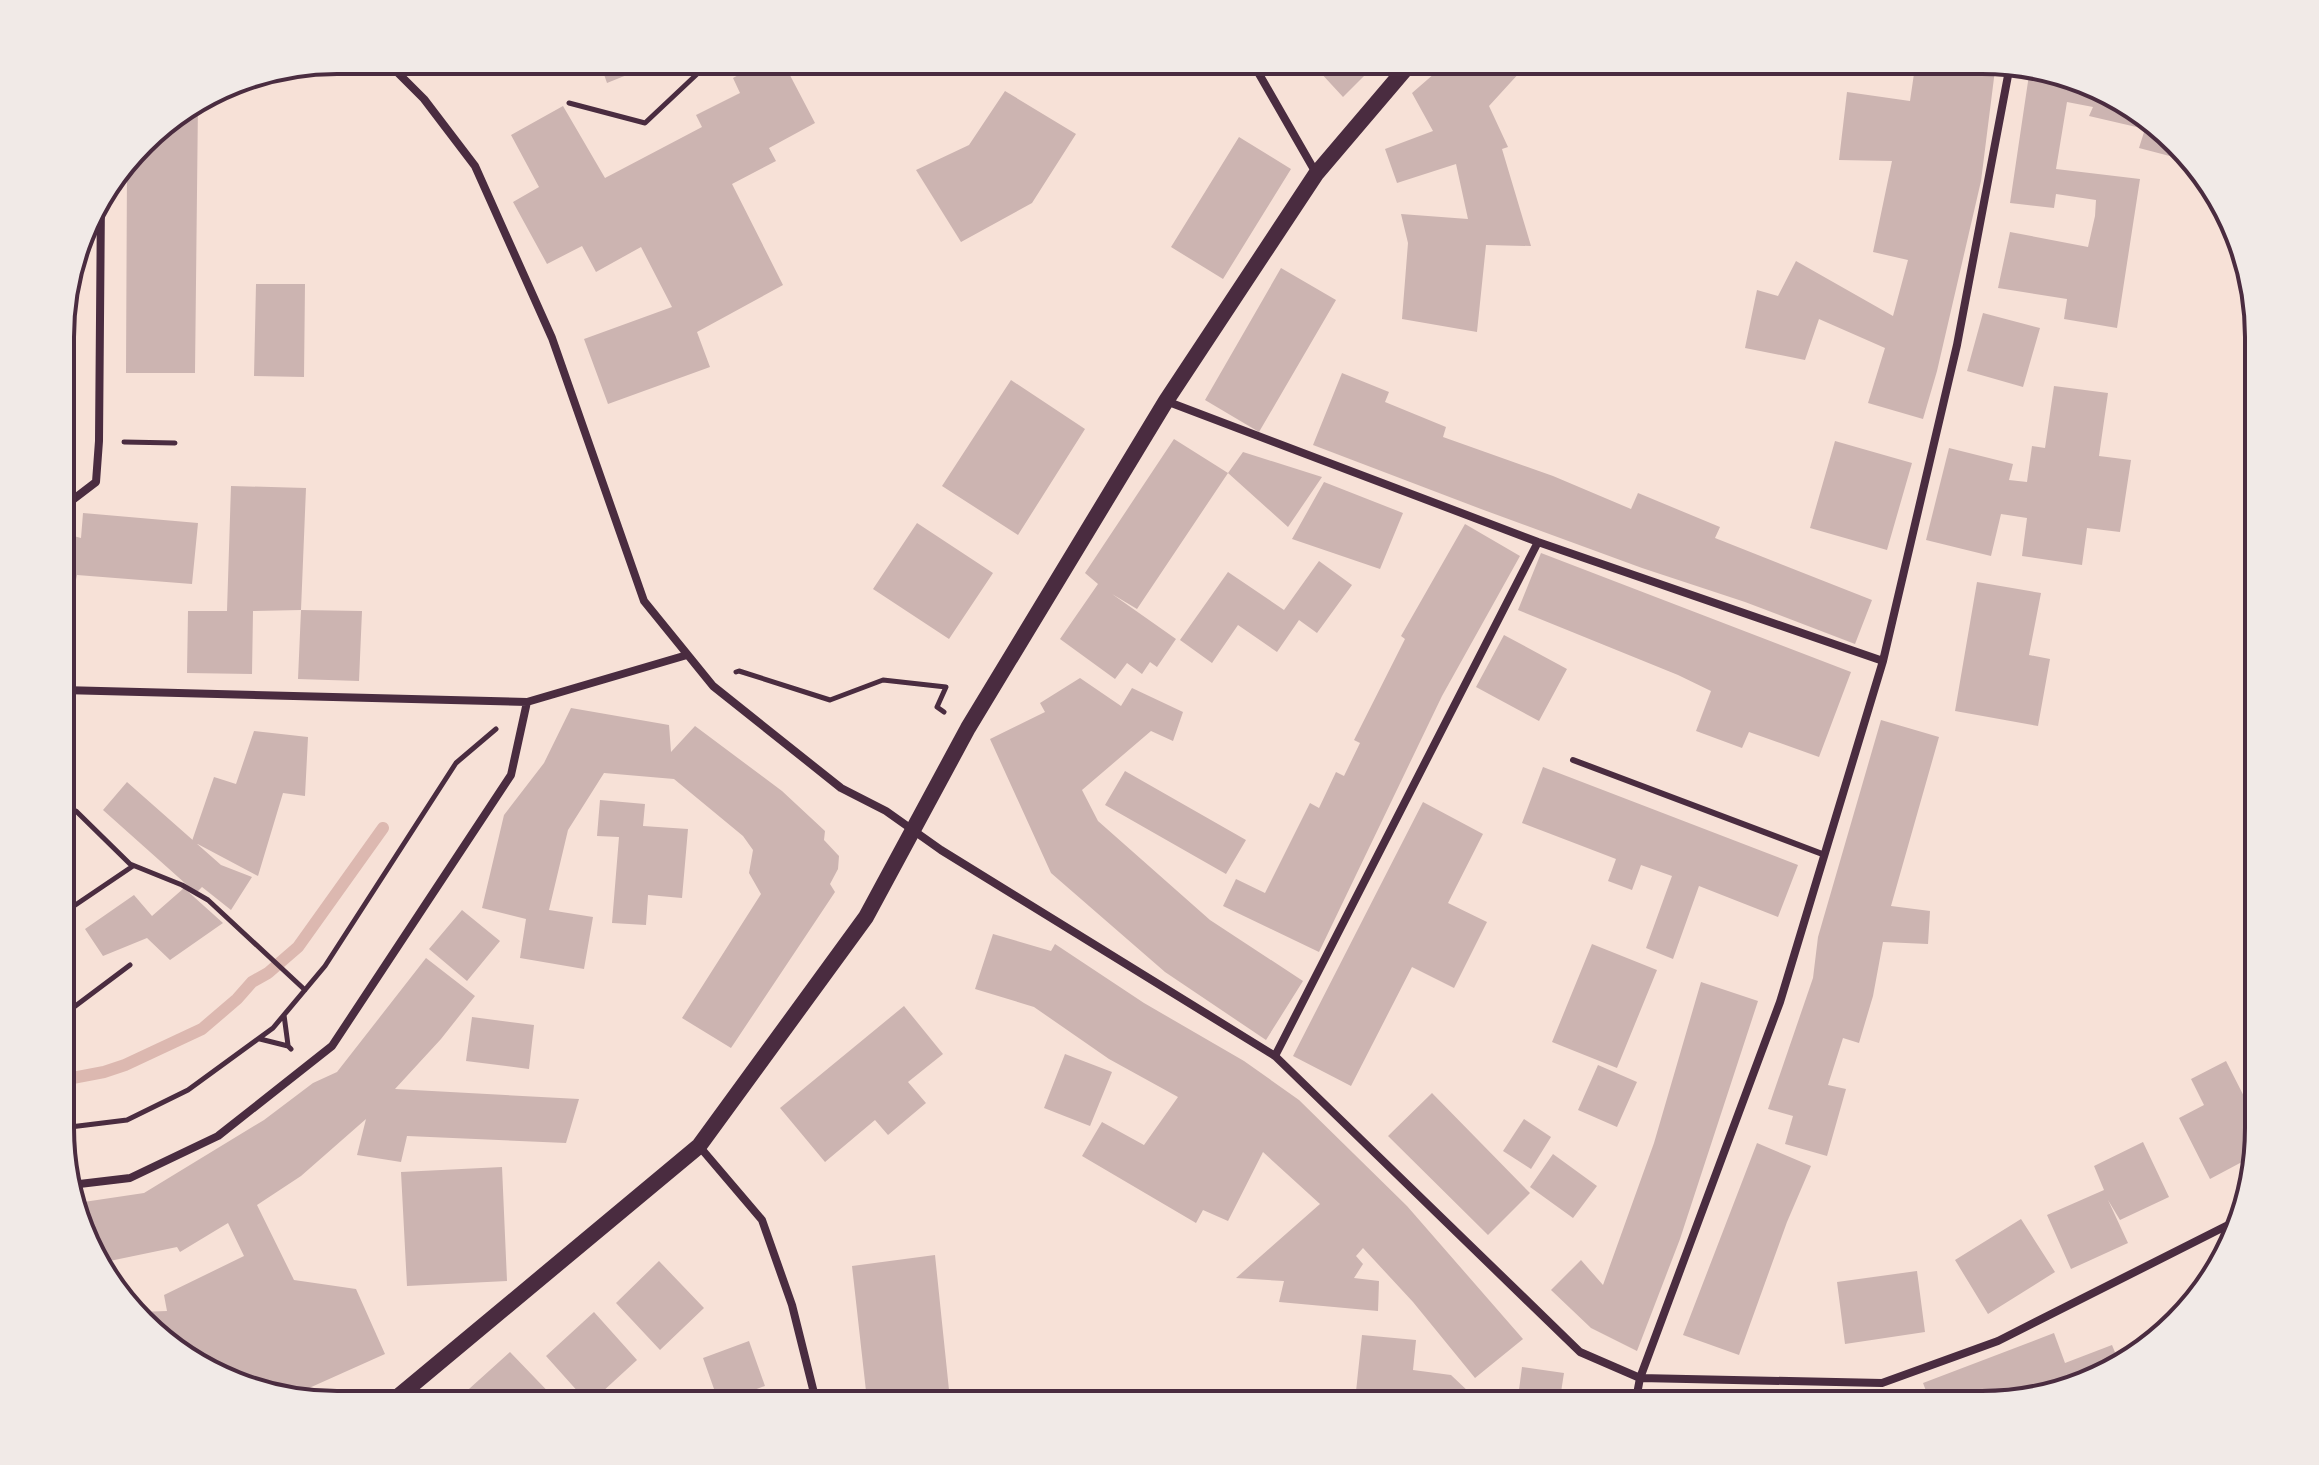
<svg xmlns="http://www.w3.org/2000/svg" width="2319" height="1465" font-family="'Space Grotesk',sans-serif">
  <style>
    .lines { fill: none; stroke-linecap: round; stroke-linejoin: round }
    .stream { stroke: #dcb8b0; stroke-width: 12 }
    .building { fill: #ccb4b1 }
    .path { stroke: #4a2c40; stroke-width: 5 }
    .service { stroke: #4a2c40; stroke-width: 6 }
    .minor { stroke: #4a2c40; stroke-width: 8 }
    .secondary { stroke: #4a2c40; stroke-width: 16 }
    .rim { fill: none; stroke: #4a2c40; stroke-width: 4 }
  </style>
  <rect width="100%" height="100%" fill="#f7e1d7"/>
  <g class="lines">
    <path class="stream" d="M 62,1080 L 104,1072 L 125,1065 L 202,1029 L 237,999 L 252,982 L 268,973 L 298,947 L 383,828"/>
  </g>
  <path class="building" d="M 599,60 L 664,60 L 607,83 Z
    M 766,60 L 782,60 L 815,123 L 769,148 L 776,161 L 732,184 L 783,285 L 697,332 L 710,367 L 608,404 L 584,339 L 672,307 L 641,247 L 596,272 L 582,246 L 547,264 L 513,202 L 539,187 L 511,135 L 563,106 L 605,178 L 702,127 L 696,115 L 740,93 L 733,78 Z
    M 1315,60 L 1355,60 L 1367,73 L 1343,97 L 1319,71 Z
    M 1450,60 L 1511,60 L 1521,71 L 1489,106 L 1508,147 L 1502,149 L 1531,246 L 1486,245 L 1477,332 L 1402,319 L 1408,243 L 1401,214 L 1468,219 L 1456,164 L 1397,183 L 1385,149 L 1433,131 L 1412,93 Z
    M 1916,60 L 1996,62 L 1981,181 L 1937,371 L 1923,419 L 1868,403 L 1885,348 L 1819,319 L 1805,360 L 1745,348 L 1757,290 L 1778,296 L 1796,261 L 1893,316 L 1908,260 L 1873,252 L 1892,161 L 1839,160 L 1847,92 L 1910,101 Z
    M 2030,68 L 2070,75 L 2135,107 L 2185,160 L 2139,148 L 2145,129 L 2089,116 L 2093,107 L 2067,102 L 2056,169 L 2140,179 L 2117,328 L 2064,319 L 2067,299 L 1998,288 L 2010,232 L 2088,247 L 2095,216 L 2096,200 L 2056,194 L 2054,208 L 2010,203 Z
    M 1005,91 L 1076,134 L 1032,203 L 961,242 L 916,170 L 969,145 Z
    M 198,102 L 195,373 L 126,373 L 127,165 L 154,129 Z
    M 1239,137 L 1291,169 L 1223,279 L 1171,247 Z
    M 73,268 L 74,388 L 62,388 L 62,302 Z
    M 1281,268 L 1336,300 L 1259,432 L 1205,400 Z
    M 256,284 L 305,284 L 304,377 L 254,376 Z
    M 1983,313 L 2040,328 L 2023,387 L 1967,371 Z
    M 1342,373 L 1389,392 L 1385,402 L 1446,427 L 1443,437 L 1553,476 L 1631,509 L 1638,493 L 1720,527 L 1715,538 L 1872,600 L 1855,644 L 1745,602 L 1642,568 L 1481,509 L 1313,445 Z
    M 1011,380 L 1085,429 L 1018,535 L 942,486 Z
    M 2054,386 L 2108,393 L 2099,456 L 2131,460 L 2120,532 L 2087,528 L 2082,565 L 2022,556 L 2027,518 L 2001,514 L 1991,556 L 1926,540 L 1949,448 L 2013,464 L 2009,480 L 2027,482 L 2032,446 L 2045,448 Z
    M 1174,439 L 1228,473 L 1137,609 L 1112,594 L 1176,639 L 1157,667 L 1150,662 L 1142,674 L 1127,663 L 1115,679 L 1060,639 L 1098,584 L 1085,573 Z
    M 1835,441 L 1912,463 L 1887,550 L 1810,528 Z
    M 1243,452 L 1322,477 L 1288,527 L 1228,473 Z
    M 1324,482 L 1403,513 L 1380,569 L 1292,539 Z
    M 231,486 L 306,488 L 301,610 L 253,611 L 252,674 L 187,673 L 188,611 L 227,611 Z
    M 83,513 L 198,523 L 192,584 L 77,575 L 71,605 L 62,603 L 62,533 L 81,538 Z
    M 917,523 L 993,573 L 949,639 L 873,589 Z
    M 1465,524 L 1520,556 L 1442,696 L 1319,952 L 1223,906 L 1236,879 L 1265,893 L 1310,803 L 1319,808 L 1336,772 L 1344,776 L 1360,743 L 1354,740 L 1405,639 L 1401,636 Z
    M 1541,553 L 1851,672 L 1819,757 L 1749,732 L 1742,748 L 1696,731 L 1711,691 L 1678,675 L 1518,610 Z
    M 1319,561 L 1352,585 L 1317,633 L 1299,620 L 1277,652 L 1238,625 L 1212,663 L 1180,640 L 1228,572 L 1284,610 Z
    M 1977,582 L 2041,593 L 2029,655 L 2050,659 L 2038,726 L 1955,711 Z
    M 301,610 L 362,611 L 359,681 L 298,679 Z
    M 1504,635 L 1567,669 L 1539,721 L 1476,687 Z
    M 1080,678 L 1121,706 L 1132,688 L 1183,712 L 1173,741 L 1151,731 L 1082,790 L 1098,821 L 1210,920 L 1303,981 L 1266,1040 L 1165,972 L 1051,873 L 990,739 L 1045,712 L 1040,703 Z
    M 571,708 L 669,725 L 671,752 L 695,726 L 782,791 L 825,831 L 824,840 L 839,856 L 838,869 L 830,884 L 835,892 L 731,1048 L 682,1018 L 761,894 L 749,873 L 753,850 L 743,836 L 674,779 L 604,773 L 568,830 L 549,910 L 593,917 L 584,969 L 520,958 L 526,919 L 482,908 L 504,815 L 544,763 Z
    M 1881,720 L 1939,737 L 1891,906 L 1930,911 L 1928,944 L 1883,942 L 1873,996 L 1859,1043 L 1843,1038 L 1828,1085 L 1846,1089 L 1827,1156 L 1785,1144 L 1793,1116 L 1768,1109 L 1813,978 L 1818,937 Z
    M 254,731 L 308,737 L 305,796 L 283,793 L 258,876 L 192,841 L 214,777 L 236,784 Z
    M 1543,767 L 1798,865 L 1778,917 L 1699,886 L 1673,959 L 1646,948 L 1672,876 L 1641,865 L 1632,890 L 1608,881 L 1616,859 L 1522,823 Z
    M 1125,771 L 1246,840 L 1226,874 L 1105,805 Z
    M 127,782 L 221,865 L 252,877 L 231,910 L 202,887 L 196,893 L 103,810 Z
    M 600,800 L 645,804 L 643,826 L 688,829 L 682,898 L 648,895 L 646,925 L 612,923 L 619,837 L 597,836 Z
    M 1423,802 L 1483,834 L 1448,903 L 1487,922 L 1454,988 L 1412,967 L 1351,1086 L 1293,1056 Z
    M 184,888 L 223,923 L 170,960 L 147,938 L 103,956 L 85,929 L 134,895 L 152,916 Z
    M 462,910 L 500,941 L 467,981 L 429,949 Z
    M 993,934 L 1051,951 L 1055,944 L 1144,1003 L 1244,1061 L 1299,1100 L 1407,1206 L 1523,1339 L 1475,1378 L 1413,1302 L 1363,1248 L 1356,1256 L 1363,1264 L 1354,1278 L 1379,1281 L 1378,1311 L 1279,1302 L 1284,1281 L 1236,1278 L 1320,1204 L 1263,1152 L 1228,1221 L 1203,1210 L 1196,1223 L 1082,1156 L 1102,1122 L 1144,1145 L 1178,1097 L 1109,1059 L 1034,1007 L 975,989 Z
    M 1592,944 L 1657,970 L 1617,1068 L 1552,1042 Z
    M 426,958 L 475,996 L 441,1039 L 395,1089 L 579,1099 L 566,1143 L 407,1136 L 401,1162 L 357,1155 L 366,1119 L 301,1176 L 257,1205 L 294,1280 L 356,1289 L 385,1354 L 289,1397 L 249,1390 L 184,1358 L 137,1312 L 167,1311 L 164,1295 L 244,1256 L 228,1223 L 180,1252 L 177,1247 L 100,1263 L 77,1203 L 144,1193 L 264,1120 L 313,1083 L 337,1072 Z
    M 1701,982 L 1758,1001 L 1680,1239 L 1637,1351 L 1591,1328 L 1551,1290 L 1581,1260 L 1603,1285 L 1654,1143 Z
    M 904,1006 L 943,1054 L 908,1082 L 926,1103 L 888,1135 L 875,1120 L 825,1162 L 780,1108 Z
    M 472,1017 L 534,1025 L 529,1069 L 466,1061 Z
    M 1065,1054 L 1112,1072 L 1090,1126 L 1044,1108 Z
    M 2226,1061 L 2258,1124 L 2258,1145 L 2255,1155 L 2210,1179 L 2179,1118 L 2204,1105 L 2191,1079 Z
    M 1598,1065 L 1637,1082 L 1617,1127 L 1578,1110 Z
    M 1432,1093 L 1530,1193 L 1488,1235 L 1388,1136 Z
    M 1524,1119 L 1551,1137 L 1531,1169 L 1503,1151 Z
    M 2143,1142 L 2169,1197 L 2120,1220 L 2108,1200 L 2128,1243 L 2071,1269 L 2047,1215 L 2104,1190 L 2094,1166 Z
    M 1757,1143 L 1811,1166 L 1787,1222 L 1739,1355 L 1683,1335 Z
    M 1553,1154 L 1597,1186 L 1573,1218 L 1530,1187 Z
    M 502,1167 L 507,1281 L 407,1286 L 401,1172 Z
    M 2021,1219 L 2055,1272 L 1988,1314 L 1955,1260 Z
    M 935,1255 L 949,1390 L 867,1400 L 852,1266 Z
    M 659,1261 L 704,1308 L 660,1350 L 616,1303 Z
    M 1917,1271 L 1925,1332 L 1845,1344 L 1837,1282 Z
    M 594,1312 L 637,1360 L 589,1404 L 546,1356 Z
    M 2054,1333 L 2065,1363 L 2112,1345 L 2121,1367 L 1999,1404 L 1931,1404 L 1923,1383 Z
    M 1362,1335 L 1416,1340 L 1413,1370 L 1451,1375 L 1470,1393 L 1469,1405 L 1394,1405 L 1355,1401 Z
    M 749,1341 L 765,1386 L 719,1403 L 703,1358 Z
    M 510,1352 L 561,1405 L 466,1405 L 459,1398 Z
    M 1522,1367 L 1564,1373 L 1559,1405 L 1517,1405 Z
    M 1660,1392 L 1863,1399 L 1908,1394 L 1909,1404 L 1658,1405 Z"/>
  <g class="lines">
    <path class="path" d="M 569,103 L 645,123 L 712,60
      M 124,442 L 175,443
      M 736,672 L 739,671 L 830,700 L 883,680 L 946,687 L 937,707 L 944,712
      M 62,806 L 76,811 L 130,864 L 182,885 L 208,900 L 305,990
      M 62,914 L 133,866
      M 284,1015 L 288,1045
      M 62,1016 L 130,965
      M 260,1039 L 288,1046 L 291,1049
      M 62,1128 L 127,1120 L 188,1090 L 273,1028 L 325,966 L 456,763 L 496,729"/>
    <path class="service" d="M 1573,760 L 1825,855"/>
    <path class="minor" d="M 385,60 L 424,99 L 475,166 L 552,338 L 644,601 L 713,686 L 841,788 L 886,811 L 941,850 L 1275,1056 L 1580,1352 L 1640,1378 L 1882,1383 L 1998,1341 L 2232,1223
      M 1251,60 L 1316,173
      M 1166,401 L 1538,542 L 1883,661
      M 62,508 L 96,482 L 99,441 L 101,198
      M 62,690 L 527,702 L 687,655
      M 1275,1056 L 1538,542
      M 699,1146 L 762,1220 L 792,1305 L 817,1405
      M 71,1185 L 130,1178 L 218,1136 L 332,1046 L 511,775 L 527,702
      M 1635,1405 L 1640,1378 L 1780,1002 L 1883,661 L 1957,345 L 2010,65"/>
    <path class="secondary" d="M 388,1405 L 699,1146 L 866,917 L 968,728 L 1166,401 L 1316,174 L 1413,60"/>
  </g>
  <path d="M0 0H2319V1465H0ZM337 74H1982A263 263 0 0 1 2245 337V1128A263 263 0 0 1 1982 1391H337A263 263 0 0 1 74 1128V337A263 263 0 0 1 337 74Z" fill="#f1eae7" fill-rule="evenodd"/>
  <path class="rim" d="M337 74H1982A263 263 0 0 1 2245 337V1128A263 263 0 0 1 1982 1391H337A263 263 0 0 1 74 1128V337A263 263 0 0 1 337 74Z"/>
</svg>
